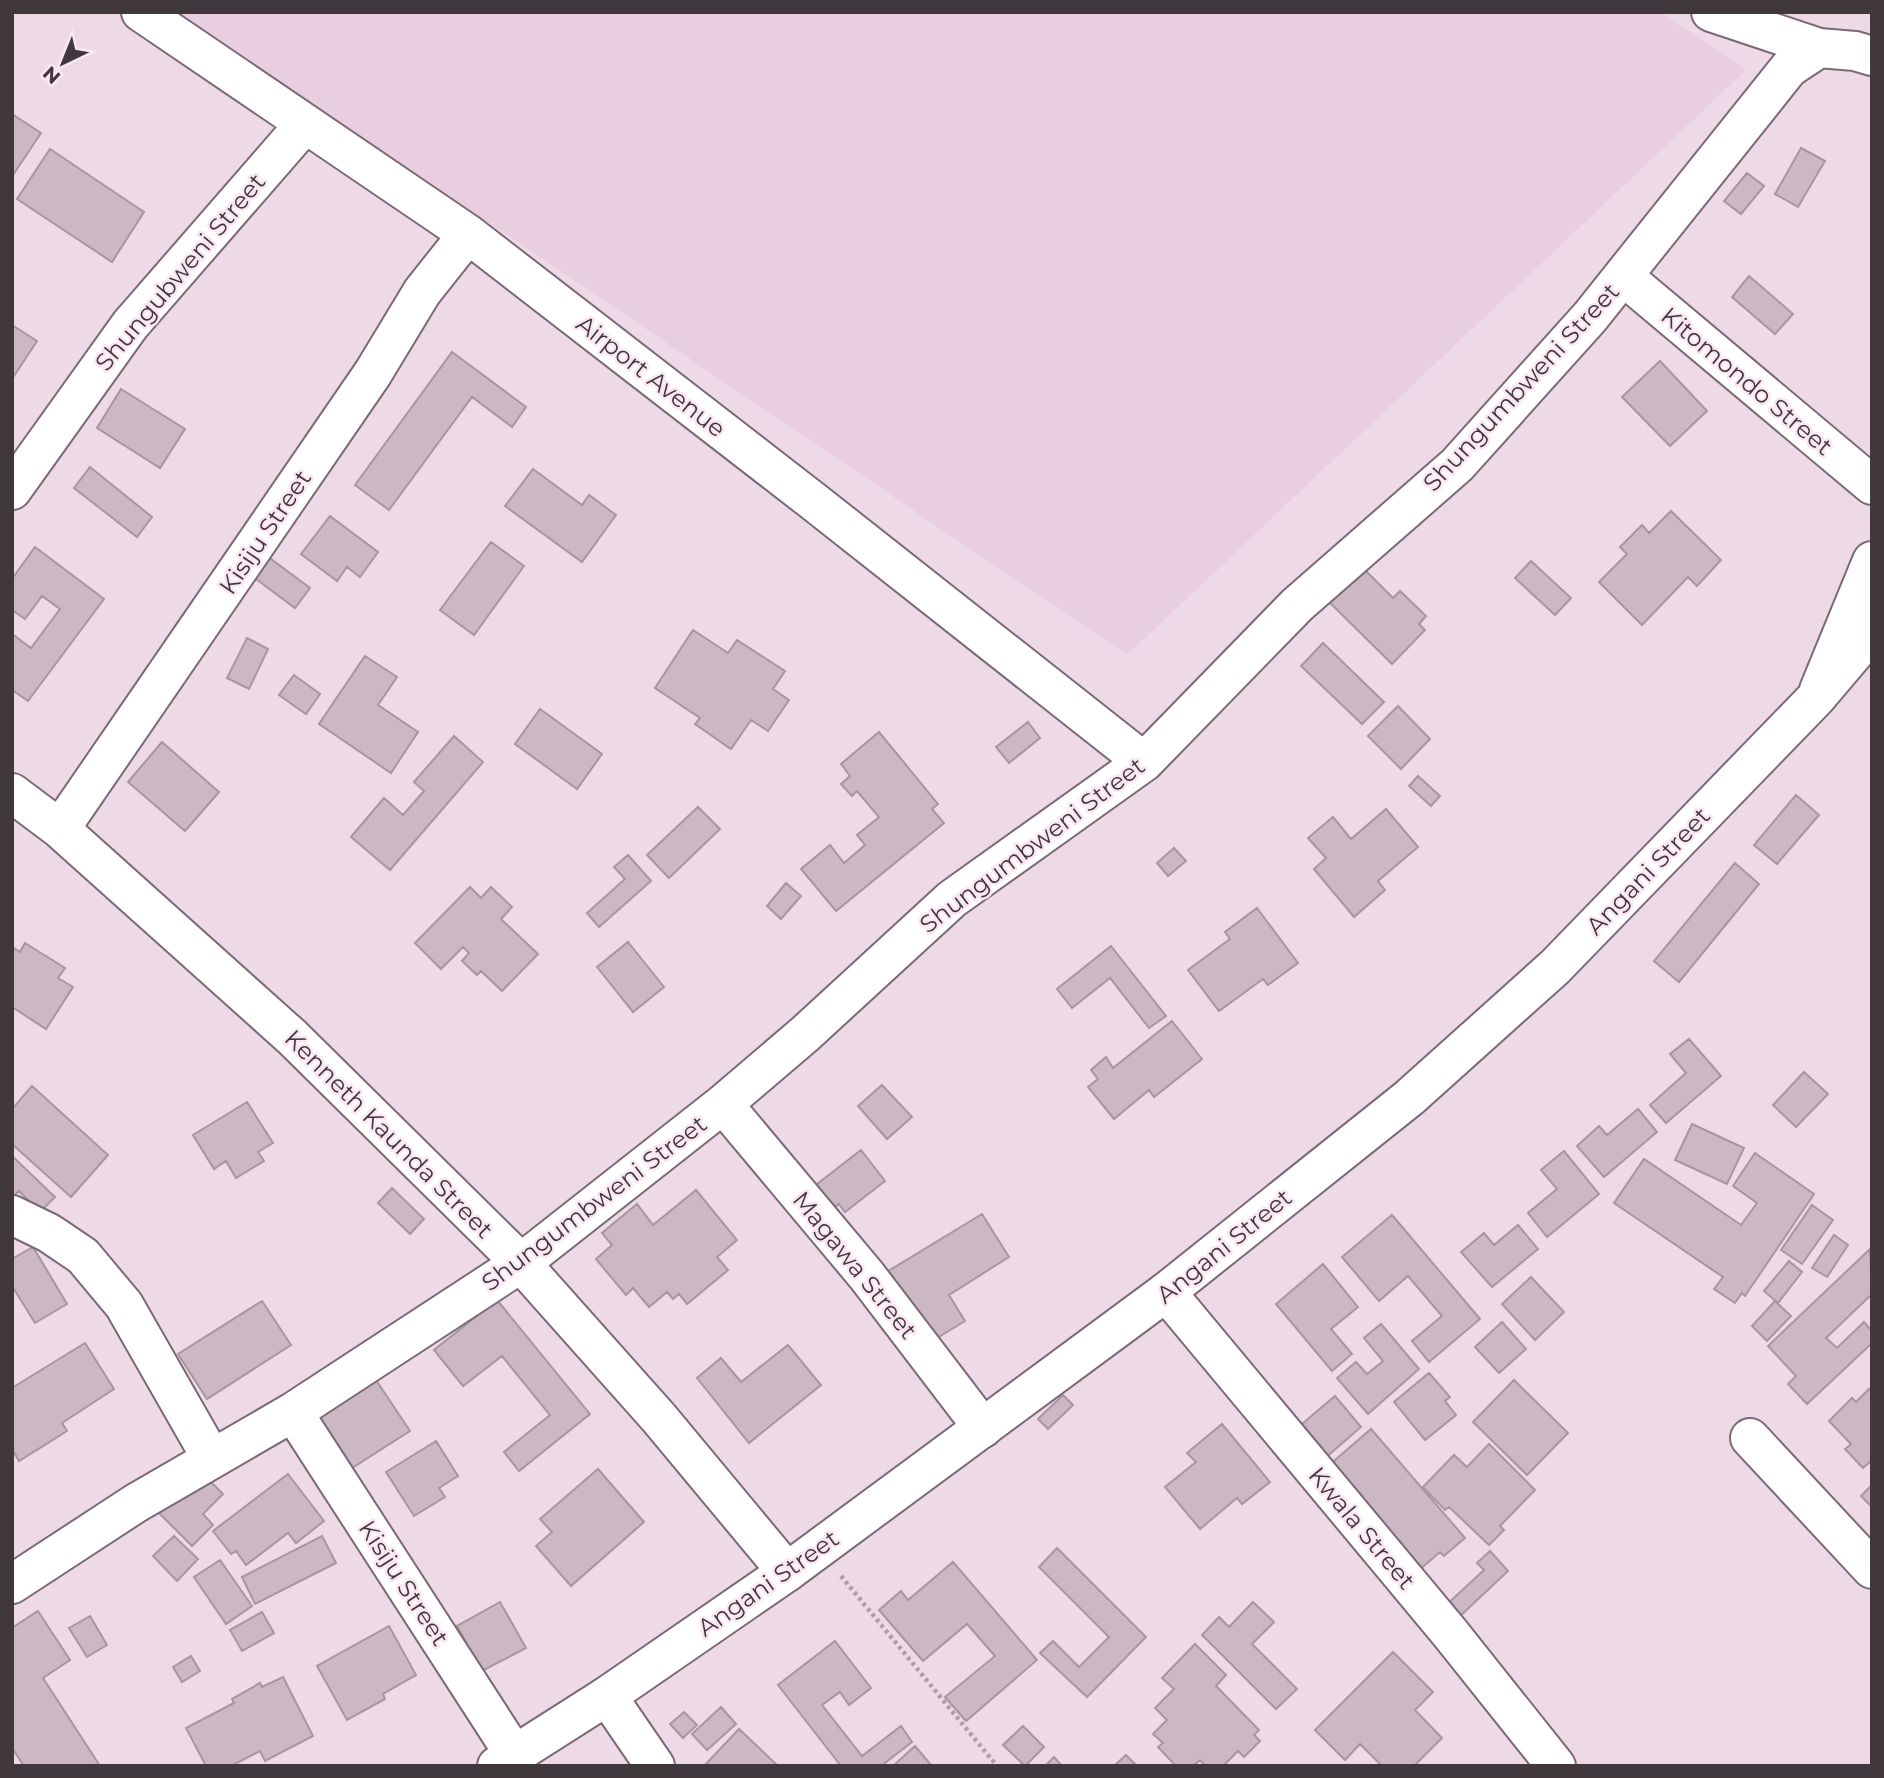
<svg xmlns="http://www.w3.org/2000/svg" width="1884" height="1778" font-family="Montserrat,sans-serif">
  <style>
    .built { fill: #e9cedf }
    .building { fill: #ccb8c4; stroke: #a895a1; stroke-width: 2 }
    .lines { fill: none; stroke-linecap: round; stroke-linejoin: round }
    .street-casing { stroke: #7b6a75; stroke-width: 42 }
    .secondary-casing { stroke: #7b6a75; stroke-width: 42 }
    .path { stroke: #ae9ea7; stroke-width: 4.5; stroke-dasharray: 3.5 3.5; stroke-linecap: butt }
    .street { stroke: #fff; stroke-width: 38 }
    .secondary { stroke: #fff; stroke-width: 38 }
    .labels { text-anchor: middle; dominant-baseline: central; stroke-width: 5; stroke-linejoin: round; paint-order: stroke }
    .street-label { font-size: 24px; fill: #40383d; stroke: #fbe7f4 }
  </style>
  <rect width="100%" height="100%" fill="#eedae6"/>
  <path class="built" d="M 178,12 L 1661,12 L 1746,70 L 1127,655 Z"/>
  <path class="building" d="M 12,114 L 41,133 L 13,175 L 12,175 Z
    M 1801,148 L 1825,161 L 1798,207 L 1775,194 Z
    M 50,149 L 144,212 L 112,262 L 17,199 Z
    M 1747,173 L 1764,186 L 1741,214 L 1724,201 Z
    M 1749,276 L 1793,314 L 1775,334 L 1732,297 Z
    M 12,325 L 37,341 L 12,379 Z
    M 452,352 L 526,407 L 512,427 L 472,397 L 389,510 L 355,485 Z
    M 1660,361 L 1707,411 L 1670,446 L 1622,397 Z
    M 121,389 L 185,429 L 160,468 L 97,428 Z
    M 90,467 L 152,517 L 137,537 L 74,488 Z
    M 533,469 L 582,505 L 589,495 L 616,515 L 582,562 L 505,506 Z
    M 1671,511 L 1721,560 L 1697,586 L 1688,577 L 1642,625 L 1599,582 L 1627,554 L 1620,547 L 1642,525 L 1649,533 Z
    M 330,516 L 378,552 L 360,577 L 347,567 L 337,581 L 301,554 Z
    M 491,542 L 524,566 L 474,635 L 440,610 Z
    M 35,547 L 104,599 L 28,701 L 12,690 L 12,634 L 31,648 L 60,609 L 42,596 L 25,619 L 12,610 L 12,579 Z
    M 263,553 L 310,588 L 295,608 L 248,573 Z
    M 1355,560 L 1393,598 L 1400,591 L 1426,616 L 1419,624 L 1425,630 L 1392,664 L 1321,594 Z
    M 1531,561 L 1571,598 L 1555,615 L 1515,578 Z
    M 693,630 L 728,653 L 737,640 L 785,671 L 773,689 L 789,700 L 768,731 L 751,720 L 731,749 L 695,724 L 700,718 L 655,688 Z
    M 247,638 L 268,649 L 249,689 L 227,678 Z
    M 1323,643 L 1384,702 L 1362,724 L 1301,666 Z
    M 365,656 L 397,677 L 378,705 L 418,732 L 391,773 L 319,724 Z
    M 294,675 L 320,694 L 306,714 L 279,695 Z
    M 1398,706 L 1430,739 L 1401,769 L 1368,736 Z
    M 540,709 L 602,754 L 577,789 L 515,744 Z
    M 1028,722 L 1040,738 L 1009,763 L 996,747 Z
    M 879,732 L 938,804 L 932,809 L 944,823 L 836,911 L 801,869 L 830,845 L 844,863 L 865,845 L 857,835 L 879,817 L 857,791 L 852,796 L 841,784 L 850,776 L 841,764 Z
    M 454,736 L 483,762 L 390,870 L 351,837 L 384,798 L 403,815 L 424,791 L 414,782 Z
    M 162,742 L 219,792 L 185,831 L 128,782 Z
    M 1418,776 L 1440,796 L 1431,806 L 1409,786 Z
    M 1796,795 L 1819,815 L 1777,864 L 1754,845 Z
    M 698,807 L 720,829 L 669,878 L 647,855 Z
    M 1386,809 L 1418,847 L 1378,881 L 1385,890 L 1354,917 L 1314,869 L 1326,858 L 1308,838 L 1333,817 L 1351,839 Z
    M 1174,848 L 1186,861 L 1168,876 L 1157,863 Z
    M 628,855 L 651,881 L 599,927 L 587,913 L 625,879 L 614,867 Z
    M 1735,863 L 1759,884 L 1679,982 L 1654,961 Z
    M 786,883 L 801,896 L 781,919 L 767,906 Z
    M 470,887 L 481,898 L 491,887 L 512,907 L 501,919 L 538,954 L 502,991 L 481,971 L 477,975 L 462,961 L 469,953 L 463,947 L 441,969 L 415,943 Z
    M 1257,908 L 1298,963 L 1268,985 L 1263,979 L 1219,1011 L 1188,970 L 1230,939 L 1225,932 Z
    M 628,942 L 664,987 L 633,1012 L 597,967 Z
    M 25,943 L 65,968 L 58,978 L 73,987 L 46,1029 L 12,1007 L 12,947 L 20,952 Z
    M 1111,946 L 1166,1016 L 1149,1028 L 1110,978 L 1072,1008 L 1057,989 Z
    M 1172,1021 L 1202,1059 L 1154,1097 L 1149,1090 L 1114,1119 L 1088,1087 L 1098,1079 L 1091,1070 L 1106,1057 L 1113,1068 Z
    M 1689,1039 L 1721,1076 L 1666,1123 L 1650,1105 L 1686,1073 L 1670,1054 Z
    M 1804,1072 L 1828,1094 L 1796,1127 L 1773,1105 Z
    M 882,1085 L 912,1117 L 887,1139 L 858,1106 Z
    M 32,1086 L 108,1155 L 71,1197 L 12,1144 L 12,1109 Z
    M 247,1102 L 273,1143 L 258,1152 L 264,1161 L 236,1178 L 226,1161 L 214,1169 L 193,1135 Z
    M 1638,1109 L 1657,1132 L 1604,1177 L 1577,1146 L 1599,1126 L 1607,1135 Z
    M 1692,1124 L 1744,1148 L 1727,1184 L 1675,1160 Z
    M 861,1150 L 885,1181 L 845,1212 L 839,1204 L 825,1215 L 807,1192 Z
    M 1564,1151 L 1599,1194 L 1547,1237 L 1528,1213 L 1557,1189 L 1541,1170 Z
    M 1755,1153 L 1814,1194 L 1745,1296 L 1742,1293 L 1735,1303 L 1714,1289 L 1723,1277 L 1614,1203 L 1644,1159 L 1741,1225 L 1757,1203 L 1733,1186 Z
    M 12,1156 L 55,1197 L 40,1212 L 19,1191 L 12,1198 Z
    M 392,1188 L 424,1219 L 410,1234 L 378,1203 Z
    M 696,1190 L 737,1240 L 717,1257 L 728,1270 L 687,1304 L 679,1294 L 673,1299 L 667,1292 L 649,1307 L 633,1288 L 626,1295 L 596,1259 L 612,1245 L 602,1233 L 637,1204 L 653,1225 Z
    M 1812,1205 L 1833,1220 L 1802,1264 L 1781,1250 Z
    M 982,1214 L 1009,1257 L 949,1295 L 965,1321 L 929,1343 L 885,1273 Z
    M 1392,1215 L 1480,1319 L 1429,1362 L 1412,1341 L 1442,1316 L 1408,1276 L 1379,1301 L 1342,1257 Z
    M 1518,1225 L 1538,1249 L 1492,1287 L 1461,1252 L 1484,1233 L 1494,1245 Z
    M 1834,1235 L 1848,1245 L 1827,1277 L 1812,1268 Z
    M 33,1247 L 67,1304 L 35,1323 L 12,1286 L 12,1259 Z
    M 1870,1249 L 1872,1294 L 1826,1338 L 1837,1348 L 1864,1322 L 1872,1331 L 1872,1343 L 1807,1404 L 1788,1384 L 1796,1376 L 1768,1346 Z
    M 1789,1261 L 1802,1272 L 1778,1303 L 1764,1291 Z
    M 1323,1264 L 1358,1307 L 1331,1329 L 1352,1354 L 1332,1371 L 1276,1304 Z
    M 1531,1277 L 1564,1312 L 1535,1340 L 1502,1304 Z
    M 497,1300 L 590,1414 L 519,1471 L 504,1452 L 550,1415 L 502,1356 L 463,1386 L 434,1350 Z
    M 262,1301 L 291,1345 L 207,1399 L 178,1354 Z
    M 1775,1301 L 1791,1316 L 1767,1341 L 1752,1326 Z
    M 1502,1322 L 1526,1349 L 1499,1373 L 1475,1347 Z
    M 1381,1324 L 1419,1369 L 1368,1414 L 1337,1378 L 1356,1362 L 1367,1374 L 1383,1361 L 1364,1338 Z
    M 85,1343 L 114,1389 L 62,1423 L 67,1431 L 19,1461 L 12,1449 L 12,1388 Z
    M 788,1345 L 821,1385 L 749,1443 L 697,1378 L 721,1358 L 741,1382 Z
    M 1429,1373 L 1450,1397 L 1445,1401 L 1456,1415 L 1425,1440 L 1394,1402 Z
    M 376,1380 L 410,1431 L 341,1475 L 308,1424 Z
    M 1514,1380 L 1568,1433 L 1527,1475 L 1473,1422 Z
    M 1869,1389 L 1872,1392 L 1872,1460 L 1863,1468 L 1845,1449 L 1851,1444 L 1829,1421 L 1852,1398 L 1856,1402 Z
    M 1063,1395 L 1073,1405 L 1048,1429 L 1038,1419 Z
    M 1335,1396 L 1361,1427 L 1316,1466 L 1289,1435 Z
    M 1222,1424 L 1270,1482 L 1242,1504 L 1237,1498 L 1200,1529 L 1165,1487 L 1196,1462 L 1187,1453 Z
    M 1371,1429 L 1465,1538 L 1444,1556 L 1440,1552 L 1411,1577 L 1320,1473 Z
    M 436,1441 L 458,1476 L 439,1488 L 445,1497 L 414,1516 L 386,1472 Z
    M 1489,1444 L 1535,1490 L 1500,1526 L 1504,1530 L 1489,1545 L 1449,1507 L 1445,1510 L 1423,1487 L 1454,1455 L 1467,1467 Z
    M 598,1469 L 644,1522 L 571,1586 L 536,1546 L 552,1532 L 540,1519 Z
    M 202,1473 L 223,1494 L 203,1514 L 213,1525 L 192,1546 L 151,1505 Z
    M 288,1474 L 324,1521 L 296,1543 L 288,1533 L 246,1565 L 236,1551 L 231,1554 L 213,1531 Z
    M 1872,1485 L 1872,1507 L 1861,1496 Z
    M 174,1536 L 198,1559 L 177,1581 L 153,1556 Z
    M 322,1536 L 336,1563 L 255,1604 L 242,1577 Z
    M 1057,1548 L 1146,1637 L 1087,1697 L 1040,1653 L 1053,1641 L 1079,1667 L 1109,1637 L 1039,1567 Z
    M 1490,1551 L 1508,1571 L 1456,1620 L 1444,1607 L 1484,1570 L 1477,1563 Z
    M 220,1560 L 252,1606 L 226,1624 L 194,1577 Z
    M 953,1562 L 1037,1660 L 966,1721 L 945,1697 L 995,1656 L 967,1624 L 923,1661 L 879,1610 L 901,1591 L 908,1600 Z
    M 500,1602 L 526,1648 L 482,1671 L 457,1626 Z
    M 1253,1602 L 1274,1622 L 1252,1644 L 1297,1689 L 1276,1709 L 1202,1635 L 1219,1617 L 1229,1627 Z
    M 38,1611 L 70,1660 L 43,1678 L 100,1766 L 24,1766 L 12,1748 L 12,1628 Z
    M 262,1612 L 274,1633 L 242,1651 L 230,1630 Z
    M 90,1616 L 107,1645 L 87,1657 L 69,1628 Z
    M 389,1626 L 416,1675 L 383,1694 L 385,1699 L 347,1720 L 317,1666 Z
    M 835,1641 L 871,1688 L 849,1705 L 840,1692 L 822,1705 L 862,1756 L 901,1726 L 912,1742 L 881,1766 L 841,1766 L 778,1685 Z
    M 1195,1644 L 1226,1675 L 1216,1686 L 1259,1730 L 1254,1735 L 1260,1741 L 1244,1757 L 1238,1751 L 1223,1766 L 1206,1766 L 1200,1760 L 1193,1766 L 1176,1766 L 1158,1747 L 1163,1743 L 1153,1734 L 1167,1720 L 1155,1708 L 1174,1689 L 1162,1678 Z
    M 1393,1652 L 1433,1692 L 1415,1710 L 1442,1738 L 1414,1766 L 1382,1766 L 1360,1744 L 1345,1760 L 1315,1730 Z
    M 191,1656 L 200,1671 L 182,1682 L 173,1667 Z
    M 283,1677 L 313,1736 L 265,1761 L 260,1751 L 231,1766 L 206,1766 L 186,1728 L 234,1703 L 232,1699 L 260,1683 L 262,1687 Z
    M 721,1707 L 736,1724 L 707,1750 L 692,1734 Z
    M 684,1712 L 697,1725 L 683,1738 L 670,1724 Z
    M 1023,1726 L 1044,1747 L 1025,1766 L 1003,1745 Z
    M 739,1729 L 778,1766 L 704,1766 Z
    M 915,1746 L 932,1766 L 893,1766 Z
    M 1126,1755 L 1137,1766 L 1114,1766 Z
    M 1054,1757 L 1062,1766 L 1045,1766 Z"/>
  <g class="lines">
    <g class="street-casing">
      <path id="street" d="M 141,12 L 468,234 L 813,501 L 1144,762
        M 1711,12 L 1819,48
        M 1623,276 L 1872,485
        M 12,490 L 130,325 L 304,125
        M 1819,690 L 1872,561
        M 12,793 L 60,829 L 292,1037 L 521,1263 L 659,1418 L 787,1572
        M 60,829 L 373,373 L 422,292 L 468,234
        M 723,1104 L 867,1276 L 983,1428
        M 12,1215 L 49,1233 L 83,1256 L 124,1305 L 212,1459
        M 1166,1292 L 1450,1633 L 1556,1766
        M 293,1412 L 514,1754
        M 1750,1438 L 1872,1569
        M 12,1584 L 136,1503 L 293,1412 L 521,1263 L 723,1104 L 805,1034 L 952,899 L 1144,762 L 1297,605 L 1457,465 L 1590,317 L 1789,68 L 1819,48 L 1855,51 L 1872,56
        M 607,1696 L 655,1766"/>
    </g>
    <g class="secondary-casing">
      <path id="secondary" d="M 497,1766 L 607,1696 L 787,1572 L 1166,1292 L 1409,1098 L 1555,967 L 1816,698 L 1872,632"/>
    </g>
    <path class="path" d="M 841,1576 L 997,1766"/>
    <use href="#street" class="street"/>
    <use href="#secondary" class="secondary"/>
  </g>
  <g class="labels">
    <g class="street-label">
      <text transform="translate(180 272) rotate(-50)">Shungubweni Street</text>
      <text transform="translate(651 376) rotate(38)">Airport Avenue</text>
      <text transform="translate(1747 381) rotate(40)">Kitomondo Street</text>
      <text transform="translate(1521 387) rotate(-47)">Shungumbweni Street</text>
      <text transform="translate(265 532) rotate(-56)">Kisiju Street</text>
      <text transform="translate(1032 845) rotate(-37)">Shungumbweni Street</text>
      <text transform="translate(1648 871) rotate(-46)">Angani Street</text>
      <text transform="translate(389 1134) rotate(45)">Kenneth Kaunda Street</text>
      <text transform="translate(594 1203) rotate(-37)">Shungumbweni Street</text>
      <text transform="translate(1224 1246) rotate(-39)">Angani Street</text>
      <text transform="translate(855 1265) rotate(51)">Magawa Street</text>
      <text transform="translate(1362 1528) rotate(50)">Kwala Street</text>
      <text transform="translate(404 1583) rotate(57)">Kisiju Street</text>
      <text transform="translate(768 1583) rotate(-35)">Angani Street</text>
    </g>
  </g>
  <rect width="1884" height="1778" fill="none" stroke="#40383d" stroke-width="28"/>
  <g transform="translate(63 63) rotate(223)" stroke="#fbe7f4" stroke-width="5" paint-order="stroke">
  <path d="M0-5L12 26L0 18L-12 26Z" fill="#40383d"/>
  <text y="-10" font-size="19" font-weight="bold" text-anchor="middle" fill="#40383d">N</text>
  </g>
</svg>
